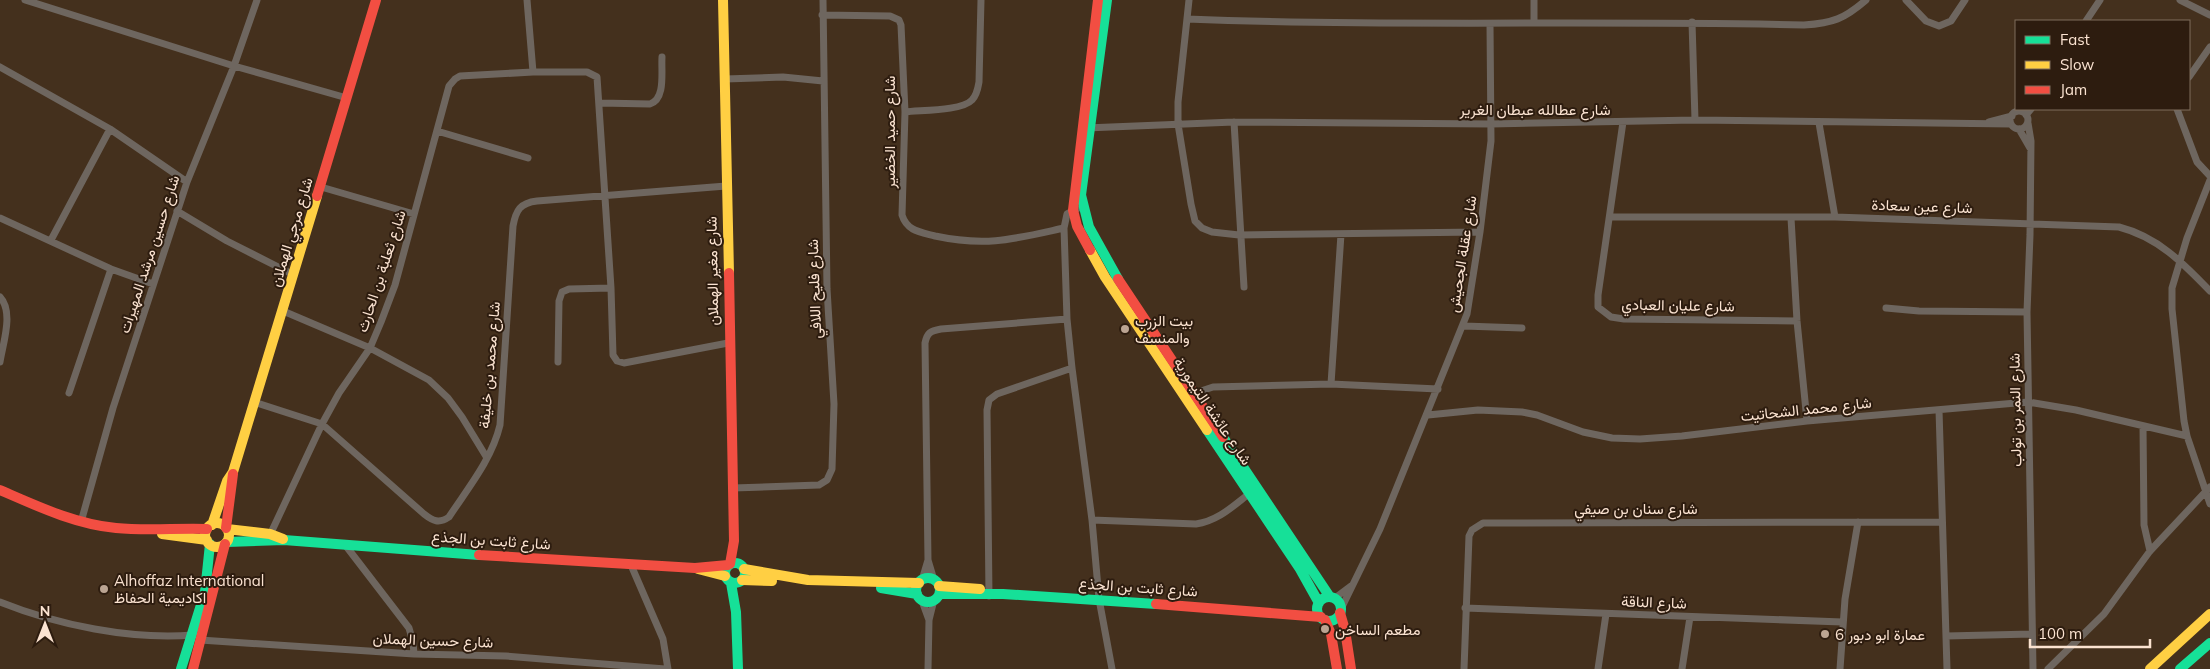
<svg xmlns="http://www.w3.org/2000/svg" width="2210" height="669" font-family="Mulish,Vazirmatn,sans-serif">
  <style>
    .lines { fill: none; stroke-linecap: round; stroke-linejoin: round }
    .street { stroke: #6e665f; stroke-width: 7 }
    .fast { stroke: #16e098; stroke-width: 10 }
    .slow { stroke: #ffcf43; stroke-width: 10 }
    .jam { stroke: #f24e42; stroke-width: 10 }
    .poi-dot { fill: #bba492; stroke: #2d1c0f; stroke-width: 2 }
    .labels { text-anchor: middle; dominant-baseline: central; stroke-width: 4; stroke-linejoin: round; paint-order: stroke }
    .street-label { font-size: 15px; fill: #fbe3d1; stroke: #2d1c0f }
    .poi-label { font-size: 15px; fill: #fbe3d1; stroke: #2d1c0f; text-anchor: start }
  </style>
  <rect width="100%" height="100%" fill="#44301d"/>
  <g class="lines">
    <path class="street" d="M 25,0 L 234,66 L 347,98
      M 527,0 L 533,72
      M 1189,0 L 1178,102 L 1178,124 L 1191,204 L 1195,221 L 1202,228 L 1212,232 L 1239,235 L 1480,232
      M 1534,0 L 1534,23
      M 1906,0 L 1926,21 L 1939,26 L 1951,21 L 1965,0
      M 2180,0 L 2210,15
      M 822,15 L 890,16 L 899,20 L 901,25 L 905,112 L 902,215 C 907,231 920,232 935,236 C 987,247 1014,239 1064,228
      M 1187,19 C 1392,27 1598,20 1804,25 C 1833,23 1844,19 1866,0
      M 2086,21 L 2100,0
      M 1692,22 L 1695,120
      M 0,67 L 110,129 L 187,182
      M 2189,77 L 2210,47
      M 725,79 L 783,77 L 823,81
      M 600,103 L 650,104 C 666,99 661,71 662,57
      M 2177,109 L 2197,162 L 2210,176
      M2010 120a9 9 0 1 1 18 0a9 9 0 1 1-18 0Z
      M 905,112 C 920,110 962,111 972,100 C 977,95 978,88 979,82 L 981,0
      M 2026,115 L 2031,109
      M 1234,122 L 1244,287
      M 1623,122 L 1598,295 L 1598,307 L 1611,317 L 1624,319 L 1797,321
      M 1989,122 L 2012,116
      M 1819,123 L 1835,217
      M 2028,123 L 2031,141 L 2030,235 L 2027,312 L 2033,669
      M 1086,128 L 1234,122 L 1491,124 L 1695,120 L 2011,124
      M 2019,129 L 2030,148
      M 437,131 L 528,158
      M 2210,180 L 2187,238 L 2172,288 L 2172,309 L 2184,421 L 2187,436 L 2210,504
      M 321,187 L 414,214
      M 1077,209 L 1067,214 L 1064,228 L 1067,319 L 1072,368 L 1092,520 L 1099,599 L 1112,669
      M 177,211 L 227,241 L 294,275
      M 1611,217 L 1835,217 L 2119,227 C 2158,237 2183,263 2210,291
      M 0,218 L 111,269 L 153,284
      M 1791,218 L 1797,321 L 1807,421
      M 51,240 L 110,129
      M 0,297 C 14,312 3,343 0,362
      M 1886,308 L 1919,311 L 2027,312
      M 283,311 L 370,348 L 429,380 L 448,398 L 462,417 L 487,458
      M 1464,326 L 1522,328
      M 558,362 L 559,301 L 562,292 L 569,289 L 611,288
      M 1331,384 L 1341,234
      M 69,393 L 111,269
      M 1195,393 L 1213,387 L 1331,384 L 1438,389
      M 254,402 L 322,424 L 424,514 C 433,521 439,524 449,517 C 468,488 492,459 500,425 L 513,226 C 516,210 520,203 537,201 L 726,186
      M 1939,410 L 1947,669
      M 1428,415 L 1478,410 L 1522,412 L 1537,415 L 1583,432 L 1612,438 L 1640,439 L 1682,436 L 1807,421 L 2028,402 L 2076,410 L 2187,436
      M 2143,426 L 2144,525 L 2150,551
      M 733,488 L 819,485 L 827,480 L 832,469 L 834,404 L 827,289 L 823,0
      M 1092,520 L 1196,524 C 1218,521 1233,506 1250,493
      M 81,522 L 113,408 L 187,182 L 234,66 L 257,0
      M 269,537 L 322,424 L 339,393 L 370,348 L 381,322 L 395,285 L 449,86 L 455,79 L 460,76 L 533,72 L 587,72 L 597,77 L 611,288 L 613,355 L 617,361 L 624,363 L 728,343
      M 346,546 L 409,628 L 413,642 L 414,654
      M 631,565 L 663,639 L 668,669
      M 922,580 L 928,560
      M 934,580 L 928,560 L 925,343 C 927,333 930,331 941,329 L 1067,319
      M 989,596 L 987,410 L 989,400 L 997,394 L 1072,368
      M 1335,598 L 1351,586
      M 922,601 L 929,620
      M 0,602 C 57,625 131,640 193,635
      M 1465,608 L 1842,622
      M 1341,609 L 1380,529 L 1467,314 L 1480,232 L 1491,141 L 1490,24
      M 1946,636 L 2032,634
      M 200,640 L 414,654 L 506,656 L 665,669
      M 928,669 L 929,620 L 934,600
      M 1464,669 L 1469,536 L 1472,530 L 1483,523 L 1941,522
      M 1598,669 L 1606,614
      M 1682,669 L 1690,617
      M 1840,669 L 1845,599 L 1858,522
      M 2048,669 L 2104,614 L 2150,551 L 2210,487"/>
    <path class="fast" d="M 1107,0 L 1081,195 L 1089,227 L 1118,279
      M 1207,430 L 1300,569 L 1319,603
      M 1223,437 L 1330,597
      M 227,542 L 284,540 L 479,555
      M725 573a10 10 0 1 1 20 0a10 10 0 1 1-20 0Z
      M916 590a12 12 0 1 1 24 0a12 12 0 1 1-24 0Z
      M 731,583 L 736,612 L 738,669
      M 881,588 L 917,594
      M 940,594 L 1003,594 L 1156,604
      M1317 609a12 12 0 1 1 24 0a12 12 0 1 1-24 0Z
      M 181,669 L 205,592 L 210,544
      M 2180,669 L 2210,643"/>
    <path class="slow" d="M 723,0 L 729,273
      M 1090,250 L 1105,277 L 1207,430
      M205 535a12 12 0 1 1 24 0a12 12 0 1 1-24 0Z
      M 212,525 L 227,481 L 233,472 L 317,196
      M 227,529 L 270,534 L 283,539
      M 162,534 L 207,540
      M 698,569 L 725,576
      M 744,569 L 808,580 L 919,583
      M 742,580 L 772,581
      M 939,586 L 980,589
      M 2150,669 L 2210,614"/>
    <path class="jam" d="M 317,196 L 376,0
      M 1090,250 L 1077,226 L 1073,210 L 1098,0
      M 729,273 L 734,541 L 730,564
      M 1118,279 L 1223,437
      M 0,490 C 37,506 75,524 116,528 C 146,531 176,528 207,529
      M 226,528 L 233,474
      M 479,555 L 695,568 L 728,565
      M 1156,604 L 1321,617
      M 1340,613 L 1345,630 L 1351,669
      M 1325,620 L 1331,634 L 1337,669
      M 193,669 L 225,544"/>
  </g>
  <g class="poi-dot">
    <circle cx="1125" cy="329" r="5"/>
    <circle cx="104" cy="589" r="5"/>
    <circle cx="1325" cy="629" r="5"/>
    <circle cx="1825" cy="634" r="5"/>
  </g>
  <g class="labels">
    <g class="street-label">
      <text x="1535" y="109">شارع عطالله عبطان الغرير</text>
      <text transform="translate(889 132) rotate(-90)">شارع حميد الخضير</text>
      <text transform="translate(1922 206) rotate(2)">شارع عين سعادة</text>
      <text transform="translate(291 232) rotate(-73)">شارع مرجي الهملان</text>
      <text transform="translate(149 254) rotate(-72)">شارع حسين مرشد المهيرات</text>
      <text transform="translate(1462 254) rotate(-81)">شارع عقلة الجحيش</text>
      <text transform="translate(381 271) rotate(-72)">شارع ثعلبة بن الحارث</text>
      <text transform="translate(712 271) rotate(-91)">شارع مغير الهملان</text>
      <text transform="translate(814 289) rotate(-92)">شارع فليح اللافي</text>
      <text transform="translate(1678 305) rotate(1)">شارع عليان العبادي</text>
      <text transform="translate(489 365) rotate(-85)">شارع محمد بن خليفة</text>
      <text transform="translate(1806 409) rotate(-6)">شارع محمد الشحاتيت</text>
      <text transform="translate(2015 410) rotate(-91)">شارع النمر بن تولب</text>
      <text transform="translate(1213 411) rotate(56)">شارع عائشة التيمورية</text>
      <text x="1636" y="508">شارع سنان بن صيفي</text>
      <text transform="translate(491 540) rotate(4)">شارع ثابت بن الجذع</text>
      <text transform="translate(1138 587) rotate(4)">شارع ثابت بن الجذع</text>
      <text transform="translate(1654 602) rotate(2)">شارع الناقة</text>
      <text transform="translate(433 640) rotate(2)">شارع حسين الهملان</text>
    </g>
    <g class="poi-label">
      <text x="1135" y="320">بيت الزرب<tspan x="1135" dy="17">والمنسف</tspan></text>
      <text x="114" y="580">Alhoffaz International<tspan x="114" dy="17">اكاديمية الحفاظ</tspan></text>
      <text x="1335" y="629">مطعم الساخن</text>
      <text x="1835" y="634">عمارة ابو دبور 6</text>
    </g>
  </g>
  <rect x="2015" y="20" width="175" height="90" fill="#2d1c0f" stroke="#7f6c5d"/>
  <rect x="2025" y="36" width="25" height="8" fill="#16e098" stroke="#7f6c5d"/>
  <text x="2060" y="45" font-size="15" fill="#fbe3d1">Fast</text>
  <rect x="2025" y="61" width="25" height="8" fill="#ffcf43" stroke="#7f6c5d"/>
  <text x="2060" y="70" font-size="15" fill="#fbe3d1">Slow</text>
  <rect x="2025" y="86" width="25" height="8" fill="#f24e42" stroke="#7f6c5d"/>
  <text x="2060" y="95" font-size="15" fill="#fbe3d1">Jam</text>
  <g transform="translate(45 624)" stroke="#2d1c0f" stroke-width="4" paint-order="stroke">
  <path d="M0-4L9 19L0 12L-9 19Z" fill="#fbe3d1"/>
  <text y="-8" font-size="14" font-weight="bold" text-anchor="middle" fill="#fbe3d1">N</text>
  </g>
  <path d="M2030 639v8h120v-8" fill="none" stroke="#fbe3d1" stroke-width="2.5"/>
  <text x="2038" y="639" font-size="15" fill="#fbe3d1" stroke="#2d1c0f" stroke-width="4" paint-order="stroke">100 m</text>
</svg>
